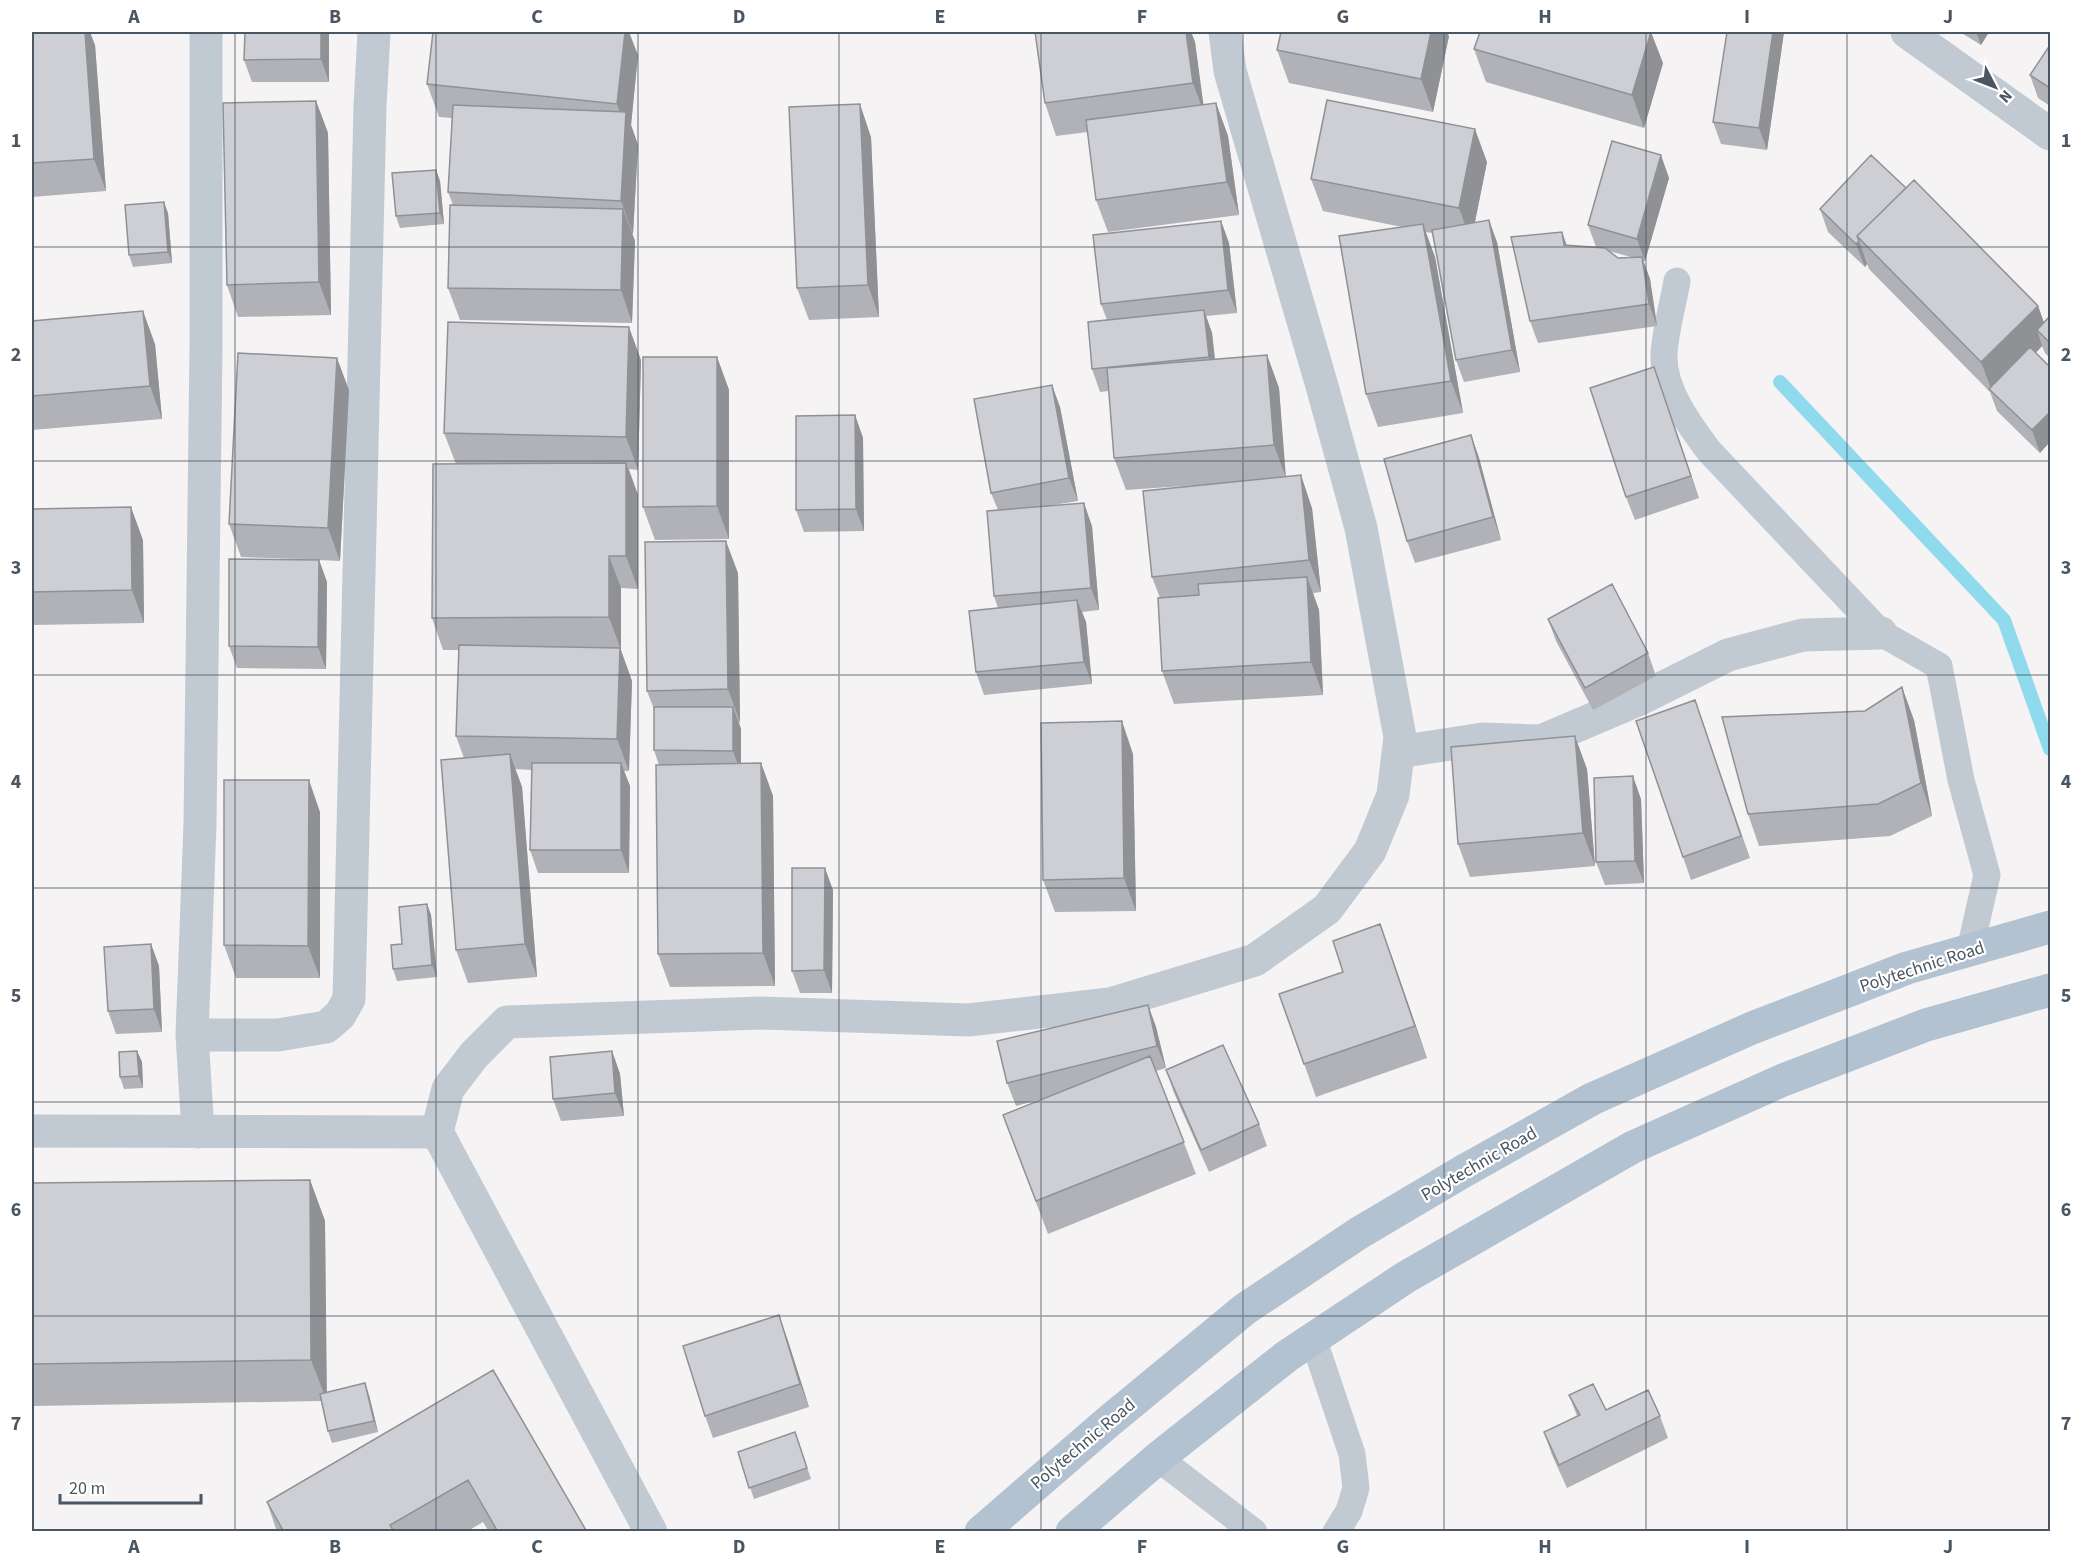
<svg xmlns="http://www.w3.org/2000/svg" width="2082" height="1563" font-family="'Source Sans 3',sans-serif">
  <style>
    .lines { fill: none; stroke-linecap: round; stroke-linejoin: round }
    .stream { stroke: #90daee; stroke-width: 14 }
    .lane { stroke: #c1cad2; stroke-width: 27 }
    .street { stroke: #c1cad2; stroke-width: 33 }
    .primary { stroke: #b3c2d1; stroke-width: 33 }
    .wall { fill: #b0b2b7; fill-rule: evenodd }
    .shaded-wall { fill: #909195 }
    .building { fill: #cdcfd5; stroke: #909195; stroke-width: 1.5 }
    .grid { fill: none; stroke: #4a5661; stroke-width: 1.5; stroke-opacity: 0.55 }
    .labels { text-anchor: middle; dominant-baseline: central; stroke-width: 4.5; stroke-linejoin: round; paint-order: stroke }
    .street-label { font-size: 18px; fill: #4a5661; stroke: #fff }
    .neatline { fill: none; stroke: #4a5661; stroke-width: 2 }
    .grid-label { font-size: 20px; text-anchor: middle; font-weight: bold; fill: #4a5661 }
  </style>
  <rect width="100%" height="100%" fill="#f5f3f3"/>
  <g class="lines">
    <path class="stream" d="M 1780,382 L 2004,620 L 2050,749"/>
    <path class="lane" d="M 1677,281 C 1673,305 1665,331 1664,355 C 1663,390 1689,424 1709,451 L 1881,633 L 1939,666 L 1961,780 L 1987,875 L 1970,950
      M 1313,1338 L 1352,1454 L 1356,1488 L 1349,1511 L 1336,1532
      M 1158,1458 L 1254,1532"/>
    <path class="street" d="M 1907,32 L 2050,134
      M 1398,752 L 1483,739 L 1541,741 L 1640,699 L 1728,655 L 1803,635 L 1881,633
      M 192,1035 L 278,1035 L 326,1027 L 340,1015 L 349,999 L 370,106 L 374,32
      M 32,1131 L 437,1132 L 448,1089 L 474,1055 L 507,1022 L 760,1013 L 968,1020 L 1110,1004 L 1255,960 L 1327,909 L 1370,851 L 1393,795 L 1400,737 L 1361,528 L 1322,386 L 1230,71 L 1225,32
      M 198,1132 L 192,1035 L 200,824 L 206,348 L 206,32
      M 437,1132 L 651,1532"/>
    <path class="primary" d="M 981,1532 L 1108,1422 L 1245,1309 L 1359,1233 L 1462,1172 L 1592,1099 L 1752,1028 L 1907,968 L 2050,927
      M 1072,1532 L 1158,1458 L 1287,1356 L 1406,1277 L 1633,1147 L 1783,1080 L 1926,1025 L 2050,990"/>
  </g>
  <path class="wall" d="M 32,32 L 95,45 L 106,191 L 32,197 Z
    M 329,32 L 329,82 L 252,82 L 244,60 Z
    M 1186,32 L 1191,32 L 1195,42 L 1203,105 L 1216,103 L 1228,136 L 1239,215 L 1108,232 L 1096,200 L 1088,132 L 1056,136 L 1045,103 Z
    M 1784,32 L 1767,150 L 1721,144 L 1713,122 Z
    M 1960,32 L 1989,32 L 1981,45 Z
    M 1449,36 L 1433,112 L 1289,83 L 1277,50 Z
    M 2050,46 L 2050,106 L 2038,98 L 2030,75 Z
    M 1474,49 L 1663,63 L 1644,128 L 1486,82 Z
    M 638,55 L 631,125 L 638,145 L 633,234 L 632,234 L 635,241 L 632,323 L 460,320 L 448,288 L 453,205 L 448,192 L 452,118 L 439,117 L 427,84 Z
    M 316,101 L 328,133 L 331,315 L 238,317 L 227,285 Z
    M 871,137 L 879,317 L 809,320 L 797,288 Z
    M 1487,162 L 1475,222 L 1497,242 L 1520,372 L 1464,382 L 1456,360 L 1433,233 L 1425,232 L 1435,257 L 1463,413 L 1378,427 L 1366,394 L 1402,227 L 1323,211 L 1311,179 Z
    M 436,170 L 440,181 L 444,224 L 400,228 L 396,216 Z
    M 1669,178 L 1645,261 L 1643,261 L 1650,279 L 1657,326 L 1538,343 L 1530,321 L 1562,232 L 1567,246 L 1596,247 L 1588,225 ZM 1609,251 L 1631,257 L 1618,258 Z
    M 1906,188 L 2038,306 L 2044,323 L 2050,316 L 2050,358 L 2045,353 L 2042,346 L 2036,353 L 2040,453 L 1997,411 L 1990,392 L 1869,269 L 1867,264 L 1865,267 L 1828,232 L 1820,209 Z
    M 168,213 L 172,263 L 133,267 L 129,255 Z
    M 1221,221 L 1229,243 L 1237,313 L 1206,316 L 1212,333 L 1215,359 L 1267,355 L 1279,388 L 1285,476 L 1312,508 L 1321,592 L 1313,593 L 1319,610 L 1323,695 L 1174,704 L 1162,671 L 1160,598 L 1152,577 L 1227,483 L 1126,490 L 1114,458 L 1109,391 L 1100,392 L 1092,369 L 1107,320 L 1101,304 Z
    M 32,321 L 155,344 L 162,419 L 32,430 Z
    M 717,357 L 729,390 L 729,539 L 655,540 L 643,507 Z
    M 641,360 L 638,470 L 629,469 L 638,495 L 638,589 L 621,588 L 621,650 L 632,681 L 629,771 L 624,771 L 630,786 L 629,873 L 538,873 L 530,850 L 532,770 L 515,769 L 522,787 L 537,977 L 468,983 L 456,950 L 464,758 L 456,736 L 459,650 L 443,650 L 432,618 L 456,464 L 444,433 Z
    M 1654,367 L 1699,498 L 1635,520 L 1626,497 Z
    M 349,390 L 340,561 L 319,560 L 327,582 L 326,669 L 237,668 L 229,646 L 301,559 L 241,557 L 229,524 Z
    M 1060,407 L 1078,501 L 1053,505 L 1092,526 L 1099,610 L 1082,612 L 1086,622 L 1092,684 L 984,695 L 976,672 L 998,608 L 994,596 L 998,510 L 991,493 Z
    M 855,415 L 863,438 L 864,531 L 804,532 L 796,510 Z
    M 1471,435 L 1479,458 L 1501,540 L 1415,563 L 1407,541 Z
    M 32,509 L 143,540 L 144,623 L 32,625 Z
    M 738,573 L 740,722 L 739,722 L 741,729 L 741,763 L 761,763 L 773,796 L 775,986 L 670,987 L 658,954 L 659,765 L 654,750 L 654,709 L 647,691 Z
    M 1548,619 L 1648,653 L 1656,676 L 1593,710 L 1556,641 Z
    M 1695,700 L 1750,858 L 1691,880 L 1683,857 Z
    M 1914,720 L 1932,816 L 1890,836 L 1759,846 L 1748,814 Z
    M 1133,754 L 1136,911 L 1055,912 L 1043,880 Z
    M 1587,769 L 1595,866 L 1470,877 L 1458,844 Z
    M 1641,799 L 1644,883 L 1605,885 L 1596,862 Z
    M 320,812 L 320,978 L 236,978 L 224,945 Z
    M 833,890 L 832,993 L 800,993 L 792,971 Z
    M 427,904 L 431,915 L 437,977 L 397,981 L 393,969 Z
    M 1380,924 L 1427,1058 L 1316,1097 L 1279,994 L 1343,972 Z
    M 151,944 L 159,966 L 162,1032 L 116,1034 L 108,1011 Z
    M 1148,1005 L 1156,1027 L 1166,1068 L 1156,1071 L 1196,1174 L 1048,1234 L 1003,1115 L 1042,1099 L 1016,1106 L 1007,1083 Z
    M 137,1051 L 142,1062 L 143,1088 L 124,1089 L 120,1077 Z
    M 612,1051 L 620,1074 L 624,1116 L 561,1121 L 553,1099 Z
    M 1166,1070 L 1259,1124 L 1267,1146 L 1209,1172 L 1174,1093 Z
    M 310,1180 L 325,1221 L 326,1392 L 369,1395 L 378,1432 L 332,1443 L 328,1431 L 321,1401 L 32,1406 L 32,1183 Z
    M 787,1338 L 809,1407 L 713,1438 L 705,1416 Z
    M 493,1370 L 587,1532 L 489,1532 L 483,1522 L 466,1532 L 277,1532 L 267,1502 Z
    M 1569,1395 L 1606,1410 L 1660,1416 L 1668,1438 L 1567,1488 L 1552,1455 L 1544,1432 L 1577,1416 Z
    M 795,1432 L 811,1479 L 754,1499 L 738,1452 Z"/>
  <path class="shaded-wall" d="M 85,32 L 90,32 L 95,45 L 106,191 L 94,159 Z
    M 321,32 L 329,32 L 329,82 L 321,59 Z
    M 625,32 L 629,32 L 638,55 L 631,125 L 638,145 L 633,234 L 621,201 L 625,126 L 617,104 Z
    M 1186,32 L 1191,32 L 1195,42 L 1205,116 L 1193,83 Z
    M 1431,32 L 1447,32 L 1449,36 L 1433,112 L 1421,79 Z
    M 1651,32 L 1663,63 L 1644,128 L 1632,95 Z
    M 1773,32 L 1784,32 L 1767,150 L 1759,128 Z
    M 1976,32 L 1989,32 L 1981,45 Z
    M 316,101 L 328,133 L 331,315 L 319,282 Z
    M 1216,103 L 1228,136 L 1239,215 L 1227,182 Z
    M 860,104 L 871,137 L 879,317 L 868,285 Z
    M 1475,129 L 1487,162 L 1471,241 L 1459,208 Z
    M 1661,155 L 1669,178 L 1645,261 L 1637,239 Z
    M 436,170 L 440,181 L 444,224 L 440,213 Z
    M 164,202 L 168,213 L 172,263 L 168,252 Z
    M 623,209 L 635,241 L 632,323 L 621,290 Z
    M 1489,220 L 1497,242 L 1520,372 L 1512,350 Z
    M 1221,221 L 1229,243 L 1237,313 L 1228,290 Z
    M 1423,224 L 1435,257 L 1463,413 L 1451,381 Z
    M 1562,232 L 1570,255 L 1564,245 Z
    M 1859,241 L 1867,264 L 1865,267 L 1856,244 Z
    M 1642,257 L 1650,279 L 1657,326 L 1649,304 Z
    M 2038,306 L 2050,339 L 2037,330 L 2042,346 L 1994,394 L 1992,391 L 1981,362 Z
    M 1204,310 L 1212,333 L 1217,380 L 1209,357 Z
    M 143,311 L 155,344 L 162,419 L 150,386 Z
    M 629,327 L 641,360 L 638,470 L 626,437 Z
    M 1267,355 L 1279,388 L 1286,478 L 1274,445 Z
    M 717,357 L 729,390 L 729,539 L 717,506 Z
    M 337,358 L 349,390 L 340,561 L 328,528 Z
    M 1654,367 L 1662,390 L 1699,498 L 1691,476 Z
    M 1052,385 L 1060,407 L 1078,501 L 1069,478 Z
    M 2050,412 L 2050,442 L 2040,453 L 2032,430 Z
    M 855,415 L 863,438 L 864,531 L 856,509 Z
    M 1471,435 L 1479,458 L 1501,540 L 1493,517 Z
    M 626,463 L 638,495 L 638,589 L 626,556 Z
    M 1301,475 L 1312,508 L 1321,592 L 1309,560 Z
    M 1084,503 L 1092,526 L 1099,610 L 1091,588 Z
    M 131,507 L 143,540 L 144,623 L 132,590 Z
    M 726,541 L 738,573 L 740,722 L 728,689 Z
    M 609,556 L 621,588 L 621,650 L 609,617 Z
    M 319,560 L 327,582 L 326,669 L 318,647 Z
    M 1307,577 L 1319,610 L 1323,695 L 1311,662 Z
    M 1077,600 L 1086,622 L 1092,684 L 1084,662 Z
    M 620,648 L 632,681 L 629,771 L 617,739 Z
    M 1902,687 L 1914,720 L 1932,816 L 1921,783 Z
    M 733,707 L 741,729 L 741,773 L 733,751 Z
    M 1122,721 L 1133,754 L 1136,911 L 1124,878 Z
    M 1575,736 L 1587,769 L 1595,866 L 1583,833 Z
    M 510,754 L 522,787 L 537,977 L 525,944 Z
    M 621,763 L 630,786 L 629,873 L 621,850 Z
    M 761,763 L 773,796 L 775,986 L 763,953 Z
    M 1633,776 L 1641,799 L 1644,883 L 1635,861 Z
    M 309,780 L 320,812 L 320,978 L 308,946 Z
    M 825,868 L 833,890 L 832,993 L 824,970 Z
    M 427,904 L 431,915 L 437,977 L 432,965 Z
    M 1380,924 L 1392,957 L 1427,1058 L 1415,1026 Z
    M 151,944 L 159,966 L 162,1032 L 154,1009 Z
    M 1148,1005 L 1156,1027 L 1166,1068 L 1157,1046 Z
    M 137,1051 L 142,1062 L 143,1088 L 139,1076 Z
    M 612,1051 L 620,1074 L 624,1116 L 615,1093 Z
    M 310,1180 L 325,1221 L 327,1401 L 311,1360 Z
    M 779,1315 L 787,1338 L 809,1407 L 800,1384 Z
    M 365,1383 L 369,1395 L 378,1432 L 374,1421 Z"/>
  <path class="building" d="M 32,32 L 85,32 L 94,159 L 32,163 Z
    M 245,32 L 321,32 L 321,59 L 244,60 Z
    M 433,32 L 625,32 L 617,104 L 427,84 Z
    M 1035,32 L 1186,32 L 1193,83 L 1045,103 Z
    M 1281,32 L 1431,32 L 1421,79 L 1277,50 Z
    M 1480,32 L 1651,32 L 1632,95 L 1474,49 Z
    M 1727,32 L 1773,32 L 1759,128 L 1713,122 Z
    M 2050,45 L 2050,88 L 2030,75 Z
    M 1327,100 L 1475,129 L 1459,208 L 1311,179 Z
    M 316,101 L 319,282 L 227,285 L 223,103 Z
    M 1216,103 L 1227,182 L 1096,200 L 1086,120 Z
    M 860,104 L 868,285 L 797,288 L 789,107 Z
    M 453,105 L 626,112 L 621,201 L 448,192 Z
    M 1612,141 L 1661,155 L 1637,239 L 1588,225 Z
    M 1871,155 L 1906,188 L 1857,236 L 1859,241 L 1856,244 L 1820,209 Z
    M 436,170 L 440,213 L 396,216 L 392,173 Z
    M 1914,180 L 2038,306 L 1981,362 L 1857,236 Z
    M 164,202 L 168,252 L 129,255 L 125,205 Z
    M 450,205 L 623,209 L 621,290 L 448,288 Z
    M 1489,220 L 1512,350 L 1456,360 L 1432,230 Z
    M 1221,221 L 1228,290 L 1101,304 L 1093,235 Z
    M 1423,224 L 1451,381 L 1366,394 L 1339,236 Z
    M 1562,232 L 1564,245 L 1605,248 L 1618,258 L 1642,257 L 1649,304 L 1530,321 L 1511,237 Z
    M 1204,310 L 1209,357 L 1092,369 L 1088,322 Z
    M 143,311 L 150,386 L 32,396 L 32,321 Z
    M 2050,316 L 2050,343 L 2037,330 Z
    M 448,322 L 629,327 L 626,437 L 444,433 Z
    M 2030,347 L 2050,367 L 2050,412 L 2032,430 L 1989,389 Z
    M 238,353 L 337,358 L 328,528 L 229,524 Z
    M 1267,355 L 1274,445 L 1114,458 L 1107,368 Z
    M 643,357 L 717,357 L 717,506 L 643,507 Z
    M 1654,367 L 1691,476 L 1626,497 L 1590,388 Z
    M 1052,385 L 1069,478 L 991,493 L 974,399 Z
    M 855,415 L 856,509 L 796,510 L 796,416 Z
    M 1471,435 L 1493,517 L 1407,541 L 1384,459 Z
    M 626,463 L 626,556 L 609,556 L 609,617 L 432,618 L 433,464 Z
    M 1301,475 L 1309,560 L 1152,577 L 1143,491 Z
    M 1084,503 L 1091,588 L 994,596 L 987,511 Z
    M 131,507 L 132,590 L 32,592 L 32,509 Z
    M 726,541 L 728,689 L 647,691 L 645,542 Z
    M 229,559 L 319,560 L 318,647 L 229,646 Z
    M 1307,577 L 1311,662 L 1162,671 L 1158,598 L 1199,595 L 1198,584 Z
    M 1612,584 L 1648,653 L 1585,688 L 1548,619 Z
    M 1077,600 L 1084,662 L 976,672 L 969,611 Z
    M 459,645 L 620,648 L 617,739 L 456,736 Z
    M 1902,687 L 1921,783 L 1878,804 L 1748,814 L 1722,717 L 1865,711 Z
    M 1695,700 L 1741,836 L 1683,857 L 1636,721 Z
    M 654,707 L 733,707 L 733,751 L 654,750 Z
    M 1122,721 L 1124,878 L 1043,880 L 1041,723 Z
    M 1575,736 L 1583,833 L 1458,844 L 1451,747 Z
    M 510,754 L 525,944 L 456,950 L 441,760 Z
    M 532,763 L 621,763 L 621,850 L 530,850 Z
    M 761,763 L 763,953 L 658,954 L 656,765 Z
    M 1633,776 L 1635,861 L 1596,862 L 1594,778 Z
    M 224,780 L 309,780 L 308,946 L 224,945 Z
    M 792,868 L 825,868 L 824,970 L 792,971 Z
    M 427,904 L 432,965 L 393,969 L 391,945 L 402,944 L 399,907 Z
    M 1380,924 L 1415,1026 L 1304,1064 L 1279,994 L 1343,972 L 1333,941 Z
    M 151,944 L 154,1009 L 108,1011 L 104,947 Z
    M 1148,1005 L 1157,1046 L 1007,1083 L 997,1041 Z
    M 1223,1045 L 1259,1124 L 1201,1150 L 1166,1070 Z
    M 137,1051 L 139,1076 L 120,1077 L 119,1052 Z
    M 612,1051 L 615,1093 L 553,1099 L 550,1057 Z
    M 1150,1056 L 1184,1142 L 1036,1201 L 1003,1115 Z
    M 310,1180 L 311,1360 L 32,1364 L 32,1183 Z
    M 779,1315 L 800,1384 L 705,1416 L 683,1346 Z
    M 493,1370 L 587,1532 L 498,1532 L 468,1480 L 390,1525 L 394,1532 L 284,1532 L 267,1502 Z
    M 365,1383 L 374,1421 L 328,1431 L 320,1394 Z
    M 1593,1384 L 1606,1410 L 1648,1390 L 1660,1416 L 1559,1465 L 1544,1432 L 1580,1415 L 1569,1395 Z
    M 795,1432 L 807,1468 L 749,1488 L 738,1452 Z"/>
  <path class="grid" d="M 235,32 L 235,1532M 436,32 L 436,1532M 638,32 L 638,1532M 839,32 L 839,1532M 1041,32 L 1041,1532M 1243,32 L 1243,1532M 1444,32 L 1444,1532M 1646,32 L 1646,1532M 1847,32 L 1847,1532M 32,247 L 2050,247M 32,461 L 2050,461M 32,675 L 2050,675M 32,888 L 2050,888M 32,1102 L 2050,1102M 32,1316 L 2050,1316"/>
  <g class="labels">
    <g class="street-label">
      <text transform="translate(1922 967) rotate(-18)">Polytechnic Road</text>
      <text transform="translate(1479 1164) rotate(-30)">Polytechnic Road</text>
      <text transform="translate(1083 1444) rotate(-40)">Polytechnic Road</text>
    </g>
  </g>
  <rect width="2082" height="1563" fill="none" stroke="#ffffff" stroke-width="66"/>
  <g transform="translate(1995 87) rotate(132)" stroke="#ffffff" stroke-width="4.5" paint-order="stroke">
  <path d="M0-4.5L10 22L0 15L-10 22Z" fill="#4a5661"/>
  <text y="-9" font-size="16" font-weight="bold" text-anchor="middle" fill="#4a5661">N</text>
  </g>
  <path d="M60 1494v9h141v-9" fill="none" stroke="#4a5661" stroke-width="3"/>
  <text x="69" y="1494" font-size="18" fill="#4a5661" stroke="#ffffff" stroke-width="4.5" paint-order="stroke">20 m</text>
  <rect x="33" y="33" width="2016" height="1497" class="neatline"/>
  <g class="grid-label">
    <text x="134" y="23">A</text>
    <text x="335" y="23">B</text>
    <text x="537" y="23">C</text>
    <text x="739" y="23">D</text>
    <text x="940" y="23">E</text>
    <text x="1142" y="23">F</text>
    <text x="1343" y="23">G</text>
    <text x="1545" y="23">H</text>
    <text x="1747" y="23">I</text>
    <text x="1948" y="23">J</text>
    <text x="16" y="147">1</text>
    <text x="2066" y="147">1</text>
    <text x="16" y="361">2</text>
    <text x="2066" y="361">2</text>
    <text x="16" y="574">3</text>
    <text x="2066" y="574">3</text>
    <text x="16" y="788">4</text>
    <text x="2066" y="788">4</text>
    <text x="16" y="1002">5</text>
    <text x="2066" y="1002">5</text>
    <text x="16" y="1216">6</text>
    <text x="2066" y="1216">6</text>
    <text x="16" y="1430">7</text>
    <text x="2066" y="1430">7</text>
    <text x="134" y="1553">A</text>
    <text x="335" y="1553">B</text>
    <text x="537" y="1553">C</text>
    <text x="739" y="1553">D</text>
    <text x="940" y="1553">E</text>
    <text x="1142" y="1553">F</text>
    <text x="1343" y="1553">G</text>
    <text x="1545" y="1553">H</text>
    <text x="1747" y="1553">I</text>
    <text x="1948" y="1553">J</text>
  </g>
</svg>
